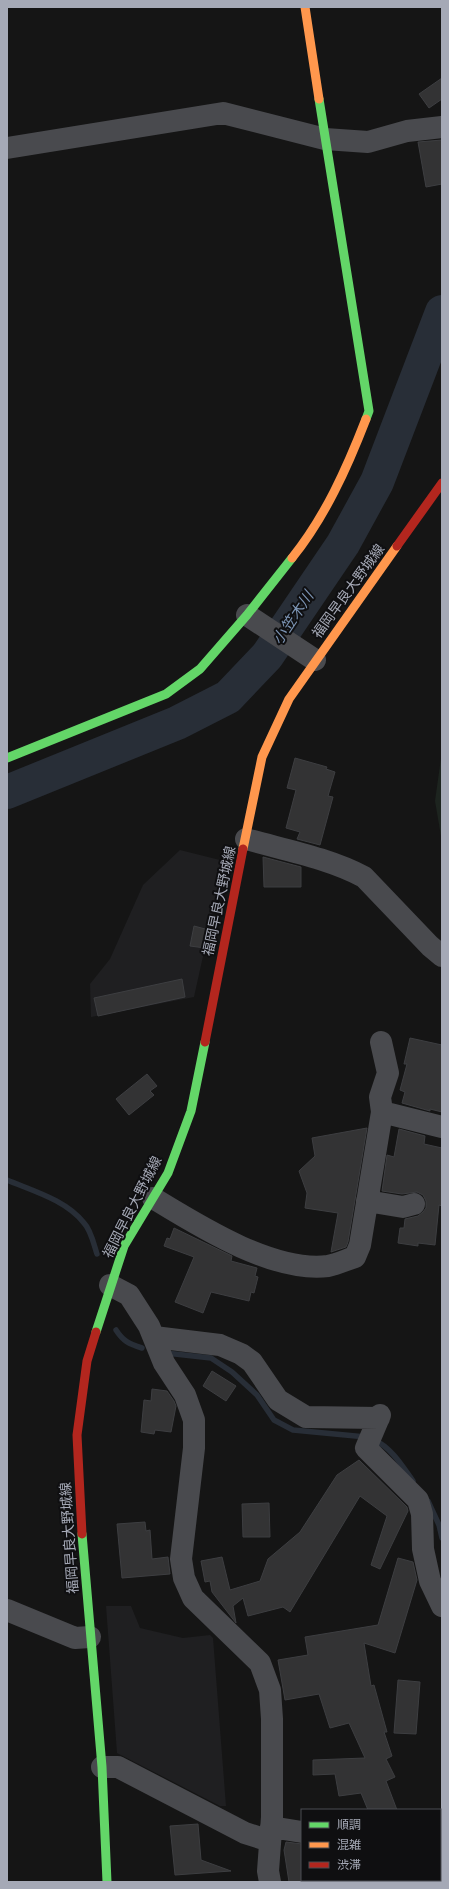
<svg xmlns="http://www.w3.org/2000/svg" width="449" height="1889" font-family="Jost,'Noto Sans JP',sans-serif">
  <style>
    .built { fill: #1f1f21 }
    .green { fill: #1d241f }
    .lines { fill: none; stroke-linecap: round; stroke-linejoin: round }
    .stream { stroke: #282e37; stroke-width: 5.5 }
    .river { stroke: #282e37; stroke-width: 34 }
    .building { fill: #333334; stroke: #3d3e41 }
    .street { stroke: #494a4e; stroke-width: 22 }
    .fast { stroke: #63d668; stroke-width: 9 }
    .slow { stroke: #ff974d; stroke-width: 9 }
    .jam { stroke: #b3261e; stroke-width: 9 }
    .labels { text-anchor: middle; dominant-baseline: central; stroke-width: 4; stroke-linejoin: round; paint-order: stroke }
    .street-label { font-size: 14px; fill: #a5a9b6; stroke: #0f0f11 }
    .water-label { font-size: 15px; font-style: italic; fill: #7b93b2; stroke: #0f0f11 }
  </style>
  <rect width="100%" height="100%" fill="#151515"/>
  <path class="built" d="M 180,850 L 224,861 L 194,997 L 91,1017 L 90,984 L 110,959 L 143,885 Z
    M 106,1606 L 131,1606 L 140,1628 L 183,1638 L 210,1635 L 213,1638 L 226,1806 L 220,1806 L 117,1753 Z"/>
  <path class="green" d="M 442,751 L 442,842 L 435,801 Z"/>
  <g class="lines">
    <path class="stream" d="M 7,1180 C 33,1191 66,1200 84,1223 C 91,1230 94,1245 97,1254
      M 116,1330 C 123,1341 129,1344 142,1348
      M 166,1353 L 211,1358 L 232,1372 L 257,1395 L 274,1420 L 293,1430 L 366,1437
      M 374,1440 C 391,1447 403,1467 413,1481
      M 428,1501 L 439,1525 L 442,1538"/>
    <path class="river" d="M 7,792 L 177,723 L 228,697 L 267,656 L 343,544 L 377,482 L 442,312"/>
  </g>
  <path class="building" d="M 442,78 L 442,99 L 429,108 L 419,94 Z
    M 442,140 L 442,184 L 426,187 L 418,142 Z
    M 295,758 L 327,767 L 326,769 L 335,772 L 328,796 L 333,797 L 320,845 L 297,839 L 300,832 L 286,828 L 296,790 L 287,788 Z
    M 263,857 L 301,867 L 301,887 L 264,887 Z
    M 194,926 L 209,930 L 205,948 L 190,946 Z
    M 182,979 L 185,997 L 98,1016 L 94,998 Z
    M 410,1038 L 442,1045 L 442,1112 L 430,1109 L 430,1111 L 402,1103 L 405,1092 L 400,1090 L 407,1064 L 404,1064 Z
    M 147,1074 L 157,1086 L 150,1091 L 154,1095 L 129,1115 L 116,1099 Z
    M 367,1128 L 348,1242 L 346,1247 L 331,1252 L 338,1213 L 305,1208 L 307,1193 L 299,1171 L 315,1156 L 312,1138 Z
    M 399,1129 L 425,1136 L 424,1144 L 442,1148 L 442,1206 L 439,1205 L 435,1245 L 418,1243 L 418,1246 L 398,1243 L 400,1228 L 404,1228 L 405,1219 L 418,1216 L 423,1212 L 426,1208 L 426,1201 L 423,1195 L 417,1192 L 402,1194 L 382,1191 L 387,1155 L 394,1157 Z
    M 174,1228 L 232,1256 L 231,1261 L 257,1268 L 255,1276 L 258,1277 L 254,1293 L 251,1292 L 249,1301 L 211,1292 L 203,1313 L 175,1302 L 194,1257 L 164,1246 L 167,1238 L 170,1239 Z
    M 212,1371 L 236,1386 L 226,1401 L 203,1386 Z
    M 152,1389 L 167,1391 L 174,1401 L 176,1406 L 171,1432 L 155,1430 L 154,1434 L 141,1432 L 144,1400 L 151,1401 Z
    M 359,1460 L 407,1507 L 408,1511 L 380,1569 L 371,1565 L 387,1516 L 360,1496 L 290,1612 L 283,1607 L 248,1616 L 243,1598 L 233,1606 L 236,1623 L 212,1592 L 210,1581 L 205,1582 L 201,1561 L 222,1557 L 230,1590 L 260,1581 L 268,1559 L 300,1532 L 337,1475 Z
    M 269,1503 L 270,1537 L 243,1537 L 242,1504 Z
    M 145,1522 L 146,1531 L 150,1530 L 152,1559 L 168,1557 L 170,1574 L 122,1578 L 117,1524 Z
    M 398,1558 L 413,1562 L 417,1580 L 395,1653 L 364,1643 L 371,1686 L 374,1685 L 387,1732 L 384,1732 L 392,1756 L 386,1759 L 395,1777 L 386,1781 L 397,1810 L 368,1810 L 361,1793 L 339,1796 L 335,1774 L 313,1775 L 313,1760 L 365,1758 L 349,1723 L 330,1728 L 319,1694 L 285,1700 L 278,1660 L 308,1655 L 305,1637 L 378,1625 Z
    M 398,1680 L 420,1682 L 416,1734 L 394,1733 Z
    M 198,1824 L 201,1860 L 231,1871 L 175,1875 L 170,1826 Z
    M 286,1842 L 302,1844 L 302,1882 L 289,1882 L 284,1850 Z"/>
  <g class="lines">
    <path class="street" d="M 7,148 L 223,113 L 325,139 L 368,142 L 407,131 L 442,127
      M 247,615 L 315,660
      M 246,839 C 285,850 328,858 364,877 L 430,946 L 442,956
      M 381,1042 L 388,1073 L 380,1097 L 382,1112
      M 153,1198 C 199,1226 273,1273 328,1266 C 337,1264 346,1260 355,1257 L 360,1245 L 382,1112 L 442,1127
      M 367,1201 L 403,1207 L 414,1204
      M 110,1285 L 129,1295 L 149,1326 L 164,1363 L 185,1395 L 194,1420 L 194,1448 L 181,1559 L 184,1578 L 193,1598 L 260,1663 L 270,1690 L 272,1719 L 272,1817 L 268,1871 L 270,1882
      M 154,1337 L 220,1345 L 241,1354 L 252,1362 L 278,1400 L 306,1417 L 379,1418
      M 380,1415 L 366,1448 L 418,1500 L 422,1514 L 423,1549 L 430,1581 L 442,1606
      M 7,1610 L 75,1638 L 90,1637
      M 102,1767 L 118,1767 L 245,1833 L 270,1841
      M 271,1827 L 302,1832
      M 440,1842 L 442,1842"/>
    <path class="fast" d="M 319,99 L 369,411 L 366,419
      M 7,758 L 166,694 L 200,669 L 247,615 L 292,558
      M 96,1332 L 124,1246 L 168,1173 L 191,1111 L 205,1042
      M 82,1534 L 102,1767 L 107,1882"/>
    <path class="slow" d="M 305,7 L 319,99
      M 292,558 C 325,517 347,468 366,419
      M 243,849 L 262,757 L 289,699 L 397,546"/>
    <path class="jam" d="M 397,546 L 442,483
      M 205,1042 L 243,849
      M 82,1534 L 77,1435 L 87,1361 L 96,1332"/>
  </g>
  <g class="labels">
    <g class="street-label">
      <text transform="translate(348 591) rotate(-54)">福岡早良大野城線</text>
      <text transform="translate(219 901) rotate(-78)">福岡早良大野城線</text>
      <text transform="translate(132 1207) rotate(-63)">福岡早良大野城線</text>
      <text transform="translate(69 1538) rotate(-94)">福岡早良大野城線</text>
    </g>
    <g class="water-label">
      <text transform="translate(293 618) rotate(-56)">小笠木川</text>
    </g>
  </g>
  <rect width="449" height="1889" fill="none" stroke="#a5a9b6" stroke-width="16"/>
  <rect x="301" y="1809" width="140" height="72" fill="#0f0f11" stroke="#4b4d53"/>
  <rect x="309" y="1822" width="20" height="6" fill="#63d668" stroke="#4b4d53"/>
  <text x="337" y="1829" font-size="12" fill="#a5a9b6">順調</text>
  <rect x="309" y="1842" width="20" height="6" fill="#ff974d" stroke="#4b4d53"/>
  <text x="337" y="1849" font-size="12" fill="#a5a9b6">混雑</text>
  <rect x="309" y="1862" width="20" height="6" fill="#b3261e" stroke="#4b4d53"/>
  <text x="337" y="1869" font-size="12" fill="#a5a9b6">渋滞</text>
</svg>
